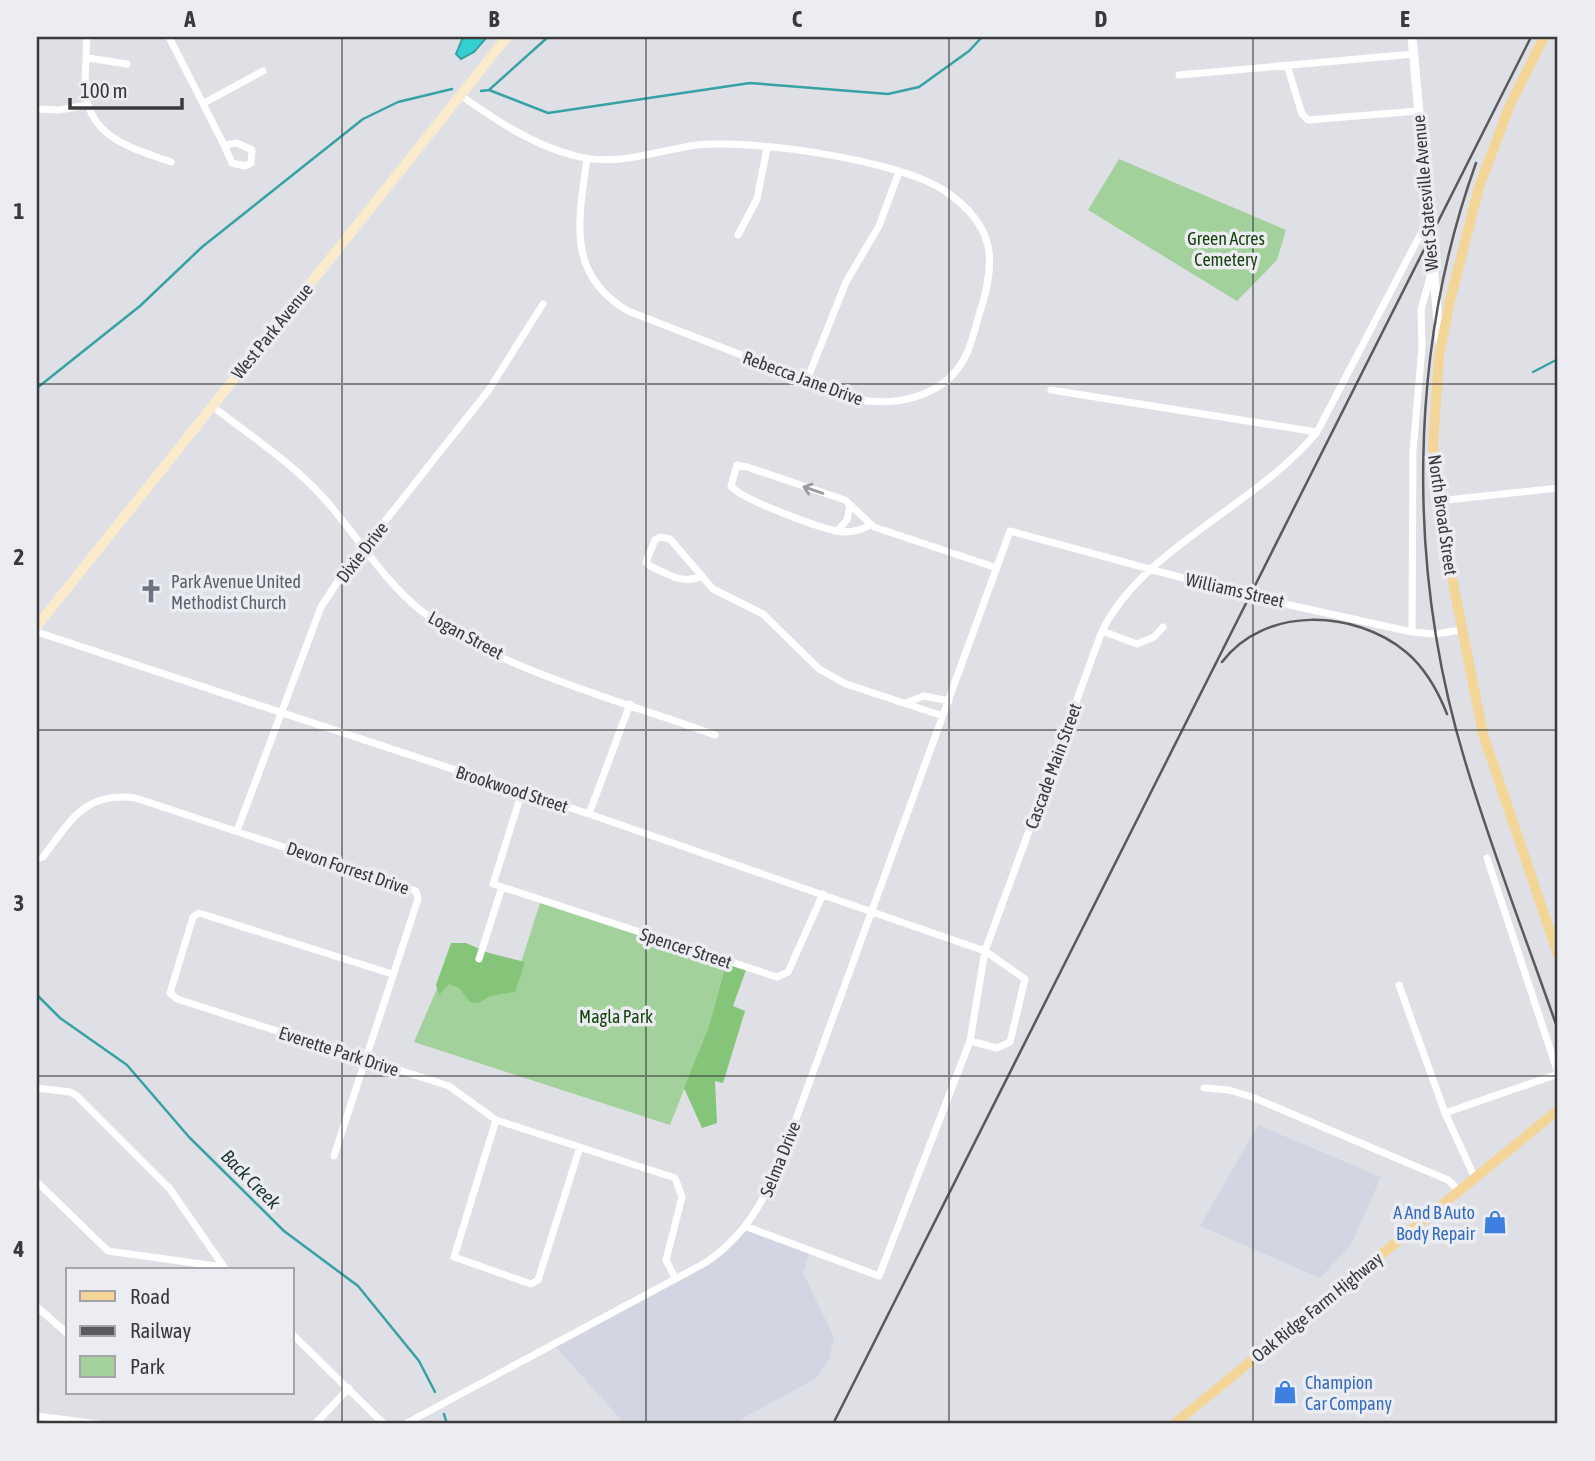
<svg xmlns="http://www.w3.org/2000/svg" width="1595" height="1461" font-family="'Asap Condensed',sans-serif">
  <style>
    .built { fill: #d3d6e2 }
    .green { fill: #a3d19b }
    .forest { fill: #85c57a }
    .water { fill: #34cfd0; stroke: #36a2a4; stroke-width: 2 }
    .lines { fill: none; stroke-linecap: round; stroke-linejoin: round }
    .stream { stroke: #36a2a4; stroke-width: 2.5 }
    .minor { stroke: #fff; stroke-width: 7 }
    .tertiary { stroke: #fff; stroke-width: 9 }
    .secondary { stroke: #f9ebcb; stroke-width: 10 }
    .primary { stroke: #f3d697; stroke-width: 10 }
    .rail { stroke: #5a5a5d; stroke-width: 2.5 }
    .oneway { stroke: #9c9c9e }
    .grid { fill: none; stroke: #3a3a3c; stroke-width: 2; stroke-opacity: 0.55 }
    .labels { text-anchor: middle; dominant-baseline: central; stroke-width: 7; stroke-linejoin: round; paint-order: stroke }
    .street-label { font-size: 18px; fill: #3a3a3c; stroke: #ecedf2 }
    .park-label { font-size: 18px; fill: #184311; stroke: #ecedf2 }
    .worship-label { font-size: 18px; fill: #5b616d; stroke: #ecedf2; text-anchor: start }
    .shop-label { font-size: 18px; fill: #366cbe; stroke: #ecedf2; text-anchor: end }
    .water-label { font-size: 19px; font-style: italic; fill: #1d3535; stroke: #ecedf2 }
    .neatline { fill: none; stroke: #3a3a3c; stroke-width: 2.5 }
    .grid-label { font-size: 23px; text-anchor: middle; font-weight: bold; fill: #3a3a3c }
  </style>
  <rect width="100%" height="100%" fill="#dfe0e5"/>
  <path class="built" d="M 1258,1125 L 1381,1177 L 1351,1245 L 1320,1278 L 1200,1226 Z
    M 747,1227 L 810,1250 L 803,1273 L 834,1337 L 829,1360 L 815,1379 L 732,1424 L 625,1424 L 552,1343 L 705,1263 Z"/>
  <path class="green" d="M 1119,159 L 1286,230 L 1277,260 L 1237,301 L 1088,210 Z
    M 541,900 L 727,961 L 708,1029 L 670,1125 L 414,1042 L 451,956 L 517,975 Z"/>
  <path class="forest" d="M 451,943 L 466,943 L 489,953 L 525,962 L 515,992 L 490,996 L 479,1003 L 470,1002 L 459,988 L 449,984 L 439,995 L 436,985 Z
    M 727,961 L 747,967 L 733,1006 L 745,1011 L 723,1083 L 715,1081 L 717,1123 L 702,1128 L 684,1088 L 708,1029 Z"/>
  <path class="water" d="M 463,37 L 487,37 L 474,52 L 461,59 L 456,54 Z"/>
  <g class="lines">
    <path class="stream" d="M 489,90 L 548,37
      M 481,91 L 489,90 L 548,113 L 750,83 L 888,94 L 919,87 L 969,51 L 982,37
      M 1533,372 L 1558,359
      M 37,388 L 140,306 L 202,247 L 363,119 L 398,102 L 452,89
      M 37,995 L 60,1018 L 127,1065 L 189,1137 L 284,1231 L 358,1286 L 419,1361 L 435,1392
      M 444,1414 L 447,1424"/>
    <path class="minor" d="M 86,37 C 88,56 83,77 86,96 C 93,140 136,149 171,162
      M 169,37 L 224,145
      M 88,58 L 127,64
      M 1287,65 L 1302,114 L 1308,120 L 1418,111
      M 1179,75 L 1414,54
      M 460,95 C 494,119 531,144 572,155 C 616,168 654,151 697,145 C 751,139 900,160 945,191 C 996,226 997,260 979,315 C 975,328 972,343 966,355 C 946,398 893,408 852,398 L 628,311 C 565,274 579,219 587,158
      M 204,103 L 263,71
      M 37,109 L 59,110 L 88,105
      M 237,143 L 252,150 L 251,163 L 245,166 L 232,163 L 224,145 Z
      M 738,235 L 757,199 L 767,148
      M 807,380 L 846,282 L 879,226 L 899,172
      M 1051,390 L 1317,432
      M 212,406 C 248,434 288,460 319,493 C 354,530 379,576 419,609 C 492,668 626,702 715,735
      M 1437,501 L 1558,488
      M 870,525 C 862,530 853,532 843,532 C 826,531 740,499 731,486 L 737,465 L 747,467 L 845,500 L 874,527 L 997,568
      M 837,531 L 847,520 L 850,505
      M 702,576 C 683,585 667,574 650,566 L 646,562 L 655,540 L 660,537 L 670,539 L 713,589 L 763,614 L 819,669 L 846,684 L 943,716
      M 1102,631 L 1137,644 L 1154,637 L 1163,627
      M 37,632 L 589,814 L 985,951 L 1025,979 L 1010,1042 L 997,1048 L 970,1041
      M 1412,632 L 1413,451 L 1422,347 L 1421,310 L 1432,270
      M 906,703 L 924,696 L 949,701
      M 522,792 L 493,884 L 777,977 L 788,972 L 823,894
      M 589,814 L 630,704
      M 237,831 L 321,607 L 340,578 L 488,391 L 543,304
      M 1487,858 L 1558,1073
      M 37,859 L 43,857 C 71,820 85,791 136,798 L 416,891 L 418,899 L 334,1156
      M 479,959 L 502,887
      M 392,974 L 199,913 L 193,917 L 170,993 L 177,999 L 449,1086 L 496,1120 L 675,1178 L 682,1197 L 666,1260 L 675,1278
      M 1399,985 L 1445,1113 L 1475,1178
      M 37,1088 L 70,1092 L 77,1096 L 170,1189 L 226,1270
      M 1204,1088 L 1229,1090 L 1252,1097 L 1448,1180 L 1460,1191
      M 1445,1113 L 1558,1074
      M 496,1120 L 454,1257 L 531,1284 L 538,1280 L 580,1147
      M 37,1182 L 108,1251 L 223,1267
      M 747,1227 L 879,1276 L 970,1041 L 985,951 L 1102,631 C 1145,546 1255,507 1317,432 L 1429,218
      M 37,1307 L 68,1334
      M 292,1334 L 384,1424
      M 37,1416 L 98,1424
      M 315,1424 L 349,1388
      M 405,1424 L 705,1263 C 755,1230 772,1183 792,1130 L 1010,531 L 1249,596 L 1412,632 L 1435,634 L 1461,630"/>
    <path class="tertiary" d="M 1412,37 L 1440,342"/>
    <path class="secondary" d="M 37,626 L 507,37"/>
    <path class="primary" d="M 1544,37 L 1510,105 L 1479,187 L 1449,305 L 1439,357 L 1433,445 L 1439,512 L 1483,734 L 1558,955
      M 1174,1424 L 1558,1110"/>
    <path class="rail" d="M 1476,163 C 1408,352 1407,570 1465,761 C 1492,852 1527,941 1558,1030
      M 1222,662 C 1264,606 1354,609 1406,652 C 1425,668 1438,691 1447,714
      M 833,1424 L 1531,37"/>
  </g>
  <defs><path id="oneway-shaft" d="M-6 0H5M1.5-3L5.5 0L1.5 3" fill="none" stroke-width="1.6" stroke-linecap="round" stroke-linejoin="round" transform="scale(1.75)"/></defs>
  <use class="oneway" href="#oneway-shaft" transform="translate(813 490) rotate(-161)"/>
  <path class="grid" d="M 342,37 L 342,1424M 646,37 L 646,1424M 949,37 L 949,1424M 1253,37 L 1253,1424M 37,384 L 1558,384M 37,730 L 1558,730M 37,1076 L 1558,1076"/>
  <defs>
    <g id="church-bare" transform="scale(1.89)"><path d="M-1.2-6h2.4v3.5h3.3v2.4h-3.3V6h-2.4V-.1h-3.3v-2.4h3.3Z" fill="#6b7280" stroke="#ecedf2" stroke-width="2.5" paint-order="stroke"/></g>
    <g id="shop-bare" transform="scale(1.89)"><path d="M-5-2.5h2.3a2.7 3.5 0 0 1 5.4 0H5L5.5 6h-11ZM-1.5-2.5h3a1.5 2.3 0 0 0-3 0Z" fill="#3f7fe0" stroke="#ecedf2" stroke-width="2.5" paint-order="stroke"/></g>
  </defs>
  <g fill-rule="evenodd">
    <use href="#church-bare" x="151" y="591"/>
    <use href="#shop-bare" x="1495" y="1222"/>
    <use href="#shop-bare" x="1285" y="1392"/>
  </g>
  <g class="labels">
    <g class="street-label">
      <text transform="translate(1425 193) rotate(-95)">West Statesville Avenue</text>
      <text transform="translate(272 331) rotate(-51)">West Park Avenue</text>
      <text transform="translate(803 378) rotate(20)">Rebecca Jane Drive</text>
      <text transform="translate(1443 515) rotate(82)">North Broad Street</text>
      <text transform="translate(362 552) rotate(-52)">Dixie Drive</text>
      <text transform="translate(1235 590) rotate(13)">Williams Street</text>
      <text transform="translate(466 635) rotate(28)">Logan Street</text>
      <text transform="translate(1053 766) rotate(-70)">Cascade Main Street</text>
      <text transform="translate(512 789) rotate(18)">Brookwood Street</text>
      <text transform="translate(348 868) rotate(19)">Devon Forrest Drive</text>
      <text transform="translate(686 948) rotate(18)">Spencer Street</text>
      <text transform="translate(339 1051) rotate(18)">Everette Park Drive</text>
      <text transform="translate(780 1159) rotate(-68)">Selma Drive</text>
      <text transform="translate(1317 1307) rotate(-39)">Oak Ridge Farm Highway</text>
    </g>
    <g class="park-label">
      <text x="1226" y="238">Green Acres<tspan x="1226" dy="21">Cemetery</tspan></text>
      <text x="616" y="1016">Magla Park</text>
    </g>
    <g class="worship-label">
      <text x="171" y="581">Park Avenue United<tspan x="171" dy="21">Methodist Church</tspan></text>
    </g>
    <g class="shop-label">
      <text x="1475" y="1212">A And B Auto<tspan x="1475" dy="21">Body Repair</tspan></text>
      <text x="1305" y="1382" text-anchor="start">Champion<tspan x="1305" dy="21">Car Company</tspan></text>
    </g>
    <g class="water-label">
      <text transform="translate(251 1179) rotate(45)">Back Creek</text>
    </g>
  </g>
  <rect width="1595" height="1461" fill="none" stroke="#ecedf2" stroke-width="77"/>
  <rect x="66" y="1268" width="228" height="126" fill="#ecedf2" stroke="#a5a5a9" stroke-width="2"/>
  <rect x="80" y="1291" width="35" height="10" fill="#f3d697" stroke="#a5a5a9" stroke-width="2"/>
  <text x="130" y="1304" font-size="21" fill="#3a3a3c">Road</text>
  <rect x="80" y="1326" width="35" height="10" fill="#5a5a5d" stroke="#a5a5a9" stroke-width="2"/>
  <text x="130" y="1338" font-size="21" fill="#3a3a3c">Railway</text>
  <rect x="80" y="1356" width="35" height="21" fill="#a3d19b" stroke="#a5a5a9" stroke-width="2"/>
  <text x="130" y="1374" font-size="21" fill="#3a3a3c">Park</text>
  <path d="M70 98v10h112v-10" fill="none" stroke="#3a3a3c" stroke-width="3.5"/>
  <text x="80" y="98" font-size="21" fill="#3a3a3c" stroke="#ecedf2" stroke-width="5" paint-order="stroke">100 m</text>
  <rect x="38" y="38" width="1518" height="1384" class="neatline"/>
  <g class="grid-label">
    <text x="190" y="27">A</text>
    <text x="494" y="27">B</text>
    <text x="797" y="27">C</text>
    <text x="1101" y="27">D</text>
    <text x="1405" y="27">E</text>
    <text x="19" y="219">1</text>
    <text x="19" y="565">2</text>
    <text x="19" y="911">3</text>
    <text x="19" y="1257">4</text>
  </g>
</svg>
